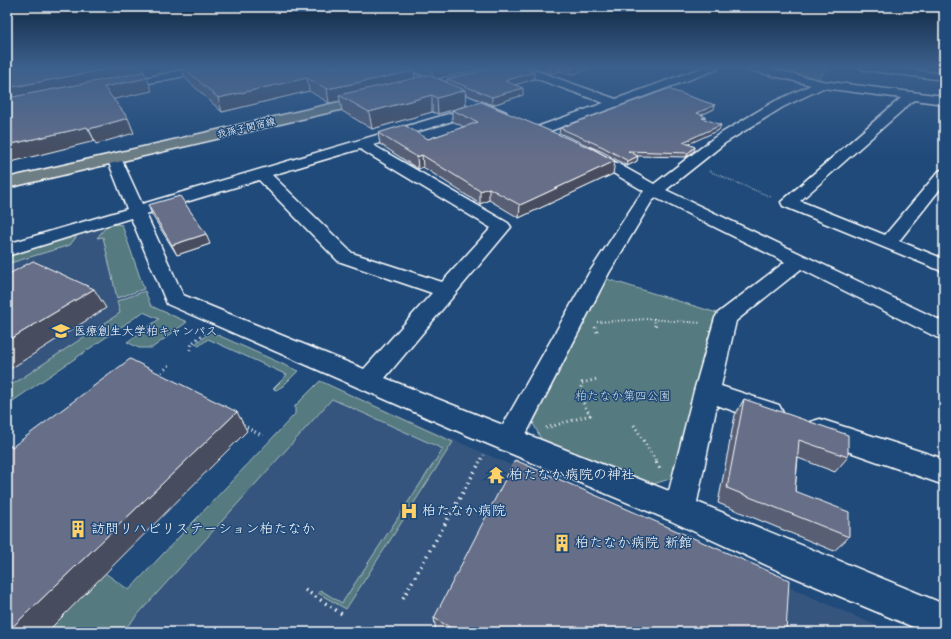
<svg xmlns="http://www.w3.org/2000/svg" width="951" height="639" font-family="Kalam,'Klee One',sans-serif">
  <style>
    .built { fill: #34557e }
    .green { fill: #557a80; stroke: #aabcc0 }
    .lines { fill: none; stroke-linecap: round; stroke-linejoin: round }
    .minor-casing { stroke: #fff; stroke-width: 3 }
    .major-casing { stroke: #fff; stroke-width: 3 }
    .path-far3 { stroke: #fff; stroke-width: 1.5; stroke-dasharray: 0.5 1.5; stroke-linecap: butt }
    .path-far2 { stroke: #fff; stroke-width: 2; stroke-dasharray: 1 2.5; stroke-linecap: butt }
    .path-far1 { stroke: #fff; stroke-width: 3; stroke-dasharray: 1 3.5; stroke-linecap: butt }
    .path { stroke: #fff; stroke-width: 3.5; stroke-dasharray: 1.5 4.5; stroke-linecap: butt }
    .minor { fill: #1f4a7a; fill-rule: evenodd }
    .major { fill: #6d7e84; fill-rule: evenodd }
    .wall { fill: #585f75; stroke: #fff; fill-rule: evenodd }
    .shaded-wall { fill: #474d5f; stroke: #fff }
    .building { fill: #666e88; stroke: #fff }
    .labels { text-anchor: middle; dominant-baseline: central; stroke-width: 3; stroke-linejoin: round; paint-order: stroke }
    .far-street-label { font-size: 10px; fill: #fff; stroke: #1f4a7a }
    .poi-label { font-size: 12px; fill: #fff; stroke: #1f4a7a; text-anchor: start }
    .park-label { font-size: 12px; fill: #d4dedf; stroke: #1f4a7a }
    .near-poi-label { font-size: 14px; fill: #fff; stroke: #1f4a7a; text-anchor: start }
  </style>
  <rect width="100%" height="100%" fill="#1f4a7a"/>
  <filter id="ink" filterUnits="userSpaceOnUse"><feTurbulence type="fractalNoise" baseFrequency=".025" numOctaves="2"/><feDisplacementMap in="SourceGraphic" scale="8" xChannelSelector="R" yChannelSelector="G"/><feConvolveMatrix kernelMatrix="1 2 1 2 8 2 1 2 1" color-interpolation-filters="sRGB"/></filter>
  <g filter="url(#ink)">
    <path class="built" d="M 109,223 L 122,225 L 144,289 L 151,306 L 7,405 L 7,255 Z
      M 320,381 L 875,625 L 880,632 L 90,632 L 295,414 L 295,406 Z"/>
    <path class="green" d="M 777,67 L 827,67 L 819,81 L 773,71 Z
      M 109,223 L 122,225 L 144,289 L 117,298 L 103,237 L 97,238 Z
      M 80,232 L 70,245 L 7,264 L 7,255 Z
      M 607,279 L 717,313 L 673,478 L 650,485 L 541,439 L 532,421 Z
      M 145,291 L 151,306 L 187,322 L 152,348 L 139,348 L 127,342 L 159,319 L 143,312 L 7,405 L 7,388 L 120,313 L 117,301 Z
      M 211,332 L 298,371 L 283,386 L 276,390 L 273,389 L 287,375 L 208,339 L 199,346 L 195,344 Z
      M 320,381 L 453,442 L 346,609 L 318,593 L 320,590 L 342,603 L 443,449 L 332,399 L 122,632 L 47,632 L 105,573 L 129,590 L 295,414 L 295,406 Z"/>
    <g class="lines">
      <g class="minor-casing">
        <path id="minor" d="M 199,67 L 221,67 L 216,70 L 118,89 L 114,88 L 112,86 L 114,84 L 118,83 Z
          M 384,67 L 398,67 L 506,112 L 507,115 L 506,118 L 496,118 L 482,112 L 373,145 L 508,223 L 511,227 L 385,378 L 503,425 L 589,273 L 638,198 L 644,191 L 582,155 L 580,152 L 582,149 L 587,148 L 592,149 L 654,184 L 715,137 L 775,101 L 811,85 L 746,69 L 745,67 L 764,67 L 822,81 L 944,96 L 944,104 L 914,100 L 800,201 L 885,235 L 939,171 L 944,169 L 944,184 L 899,241 L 944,259 L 944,272 L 783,206 L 781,202 L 901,98 L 823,88 L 783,107 L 725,143 L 666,190 L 944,322 L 944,339 L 936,337 L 801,269 L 736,321 L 721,386 L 779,405 L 783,413 L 779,421 L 770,424 L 717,405 L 697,502 L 944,604 L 944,632 L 925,632 L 777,570 L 669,520 L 469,436 L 167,304 L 131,218 L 7,256 L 7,244 L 127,209 L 107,158 L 109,155 L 114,154 L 119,155 L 121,158 L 142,204 L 472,107 L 385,69 ZM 360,149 L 491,228 L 442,282 L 352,253 L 272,175 ZM 259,180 L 338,261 L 432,293 L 364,369 L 183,295 L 146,214 ZM 656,198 L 785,262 L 718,313 L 715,318 L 694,391 L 669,491 L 526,434 L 609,273 L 652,201 Z
          M 509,67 L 525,67 L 616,99 L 704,67 L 719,67 L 718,69 L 539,135 L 534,134 L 532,131 L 534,128 L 604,103 L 510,69 Z
          M 859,67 L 891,67 L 944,74 L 944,80 L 864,70 Z
          M 820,419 L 944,459 L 944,485 L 810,438 L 807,430 L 810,422 Z"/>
      </g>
      <g class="major-casing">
        <path id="major" d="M 370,95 L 374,96 L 376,99 L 374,102 L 7,188 L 7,178 Z"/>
      </g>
      <path class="path-far3" d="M 842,67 L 848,68
        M 709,171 L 771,197"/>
      <path class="path-far2" d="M 654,318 L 655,326
        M 597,322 L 649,319 L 701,323"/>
      <path class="path-far1" d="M 655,325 L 655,328
        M 595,327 L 598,334
        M 190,350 L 192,343 L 205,333
        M 158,375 L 170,365
        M 243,425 L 263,436
        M 634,425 L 657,463
        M 546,428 L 590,415 L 579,395 L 582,383 L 597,379
        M 479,463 L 484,455"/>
      <path class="path" d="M 656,462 L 661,470
        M 305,590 L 342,614
        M 403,598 L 480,462"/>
      <use href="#minor" class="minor"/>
      <use href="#major" class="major"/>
    </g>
    <path class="wall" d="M 174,67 L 488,67 L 438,78 L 447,82 L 447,79 L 534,79 L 515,85 L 523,95 L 492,105 L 465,94 L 466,106 L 438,114 L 432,112 L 372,129 L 342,111 L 340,101 L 329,103 L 309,91 L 222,112 L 185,78 L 182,69 L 177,70 ZM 414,72 L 423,76 L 415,78 Z
      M 530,67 L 594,67 L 570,75 L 560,71 L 550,74 Z
      M 714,109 L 701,115 L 705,119 L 719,130 L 688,144 L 695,147 L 694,151 L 686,157 L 637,156 L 637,161 L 627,166 L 603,152 L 559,133 L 560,128 Z
      M 452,110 L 613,174 L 519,218 L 489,200 L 480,204 L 423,167 L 418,169 L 380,144 L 378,133 L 428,139 L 464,127 L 452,121 Z
      M 148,205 L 210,244 L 177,255 L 152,215 Z
      M 744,399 L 848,457 L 835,472 L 798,458 L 795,491 L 849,537 L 834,551 L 718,503 L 735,415 Z
      M 434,618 L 786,632 L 436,632 Z"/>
    <path class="shaded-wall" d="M 119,67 L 142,67 L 145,76 L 7,104 L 7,88 Z
      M 176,67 L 181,67 L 182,69 L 177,70 Z
      M 432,67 L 488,67 L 432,80 Z
      M 551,67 L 561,67 L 560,71 L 550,74 Z
      M 571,67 L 594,67 L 570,75 Z
      M 414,71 L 415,84 L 339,95 L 340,101 L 329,103 L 327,89 Z
      M 534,72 L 534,79 L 505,88 L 505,81 Z
      M 147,78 L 152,91 L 110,100 L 104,87 Z
      M 307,78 L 309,91 L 222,112 L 218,98 Z
      M 523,88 L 523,95 L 492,105 L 492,97 Z
      M 465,90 L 466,106 L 438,114 L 437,98 Z
      M 432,95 L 432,112 L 372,129 L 369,112 Z
      M 715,105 L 714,109 L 695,118 L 697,113 Z
      M 128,118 L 134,133 L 96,144 L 89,129 Z
      M 721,125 L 719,130 L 682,147 L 683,142 Z
      M 87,127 L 95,141 L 7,163 L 7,145 Z
      M 695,147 L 694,151 L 686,157 L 688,153 Z
      M 422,155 L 423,167 L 418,169 L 417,157 Z
      M 638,156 L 637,161 L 627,166 L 628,161 Z
      M 615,161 L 613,174 L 519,218 L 520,205 Z
      M 489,188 L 489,200 L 480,204 L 480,191 Z
      M 206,234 L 210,244 L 177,255 L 172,245 Z
      M 94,289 L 106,308 L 7,371 L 7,341 Z
      M 237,412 L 247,431 L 47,632 L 7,632 Z"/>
    <path class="building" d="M 7,67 L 119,67 L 7,88 Z
      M 183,67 L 406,67 L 414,71 L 327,89 L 307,78 L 218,98 Z
      M 498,67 L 519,67 L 534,72 L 505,81 L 523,88 L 492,97 L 447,79 Z
      M 144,72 L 147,78 L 104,87 L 128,118 L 89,129 L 87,127 L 7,145 L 7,98 Z
      M 429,75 L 465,90 L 437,98 L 432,95 L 369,112 L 339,95 Z
      M 668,89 L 715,105 L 697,113 L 706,117 L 702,118 L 721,125 L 683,142 L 695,147 L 688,153 L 628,151 L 638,156 L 628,161 L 603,147 L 560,128 Z
      M 481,102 L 593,149 L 615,161 L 520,205 L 489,188 L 480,191 L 422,155 L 417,157 L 378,133 L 404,125 L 428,139 L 478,122 L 452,110 Z
      M 180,196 L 206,234 L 172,245 L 148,205 Z
      M 33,261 L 94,289 L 7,341 L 7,275 Z
      M 130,359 L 237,412 L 7,632 L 7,443 L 12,447 Z
      M 744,399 L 848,435 L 848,457 L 799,440 L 795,491 L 849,512 L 849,537 L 727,488 Z
      M 515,460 L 789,580 L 786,632 L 458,632 L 434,618 Z"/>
  </g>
  <linearGradient id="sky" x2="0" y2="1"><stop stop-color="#112943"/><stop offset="0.43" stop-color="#3c608d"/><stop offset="1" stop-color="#3c608d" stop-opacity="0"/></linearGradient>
  <rect width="951" height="157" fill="url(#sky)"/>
  <defs>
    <g id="university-bare" transform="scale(1.38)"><path d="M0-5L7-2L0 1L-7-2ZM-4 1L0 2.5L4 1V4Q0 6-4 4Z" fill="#ffd166" stroke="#1f4a7a" stroke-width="2.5" paint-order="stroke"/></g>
    <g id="temple-bare" transform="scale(1.38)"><path d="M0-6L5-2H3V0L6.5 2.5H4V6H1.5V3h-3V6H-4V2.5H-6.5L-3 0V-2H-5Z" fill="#ffd166" stroke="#1f4a7a" stroke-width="2.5" paint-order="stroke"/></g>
    <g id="hospital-bare" transform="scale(1.38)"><path d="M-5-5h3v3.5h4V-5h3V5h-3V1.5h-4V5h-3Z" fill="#ffd166" stroke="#1f4a7a" stroke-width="2.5" paint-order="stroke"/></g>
    <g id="building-bare" transform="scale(1.38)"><path d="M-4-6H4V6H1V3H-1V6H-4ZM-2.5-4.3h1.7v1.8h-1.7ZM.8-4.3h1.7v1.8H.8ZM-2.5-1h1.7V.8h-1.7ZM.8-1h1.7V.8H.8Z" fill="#ffd166" stroke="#1f4a7a" stroke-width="2.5" paint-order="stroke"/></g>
  </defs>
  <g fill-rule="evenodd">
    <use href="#university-bare" x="61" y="331"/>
    <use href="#temple-bare" x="496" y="475"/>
    <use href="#hospital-bare" x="409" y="511"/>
    <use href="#building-bare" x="78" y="529"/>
    <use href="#building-bare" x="562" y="543"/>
  </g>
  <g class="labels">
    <g class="far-street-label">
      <text transform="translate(246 128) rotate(-13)">我孫子関宿線</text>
    </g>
    <g class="poi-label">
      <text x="74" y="331">医療創生大学柏キャンパス</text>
    </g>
    <g class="park-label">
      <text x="623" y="396">柏たなか第四公園</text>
    </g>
    <g class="near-poi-label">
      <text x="509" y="475">柏たなか病院の神社</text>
      <text x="422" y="511">柏たなか病院</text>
      <text x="91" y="529">訪問リハビリステーション柏たなか</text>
      <text x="575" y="543">柏たなか病院 新館</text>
    </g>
  </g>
  <rect width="951" height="639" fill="none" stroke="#1f4a7a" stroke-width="24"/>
  <rect x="12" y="12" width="927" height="615" fill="none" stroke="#fff" stroke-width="1.5" filter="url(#ink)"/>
</svg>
